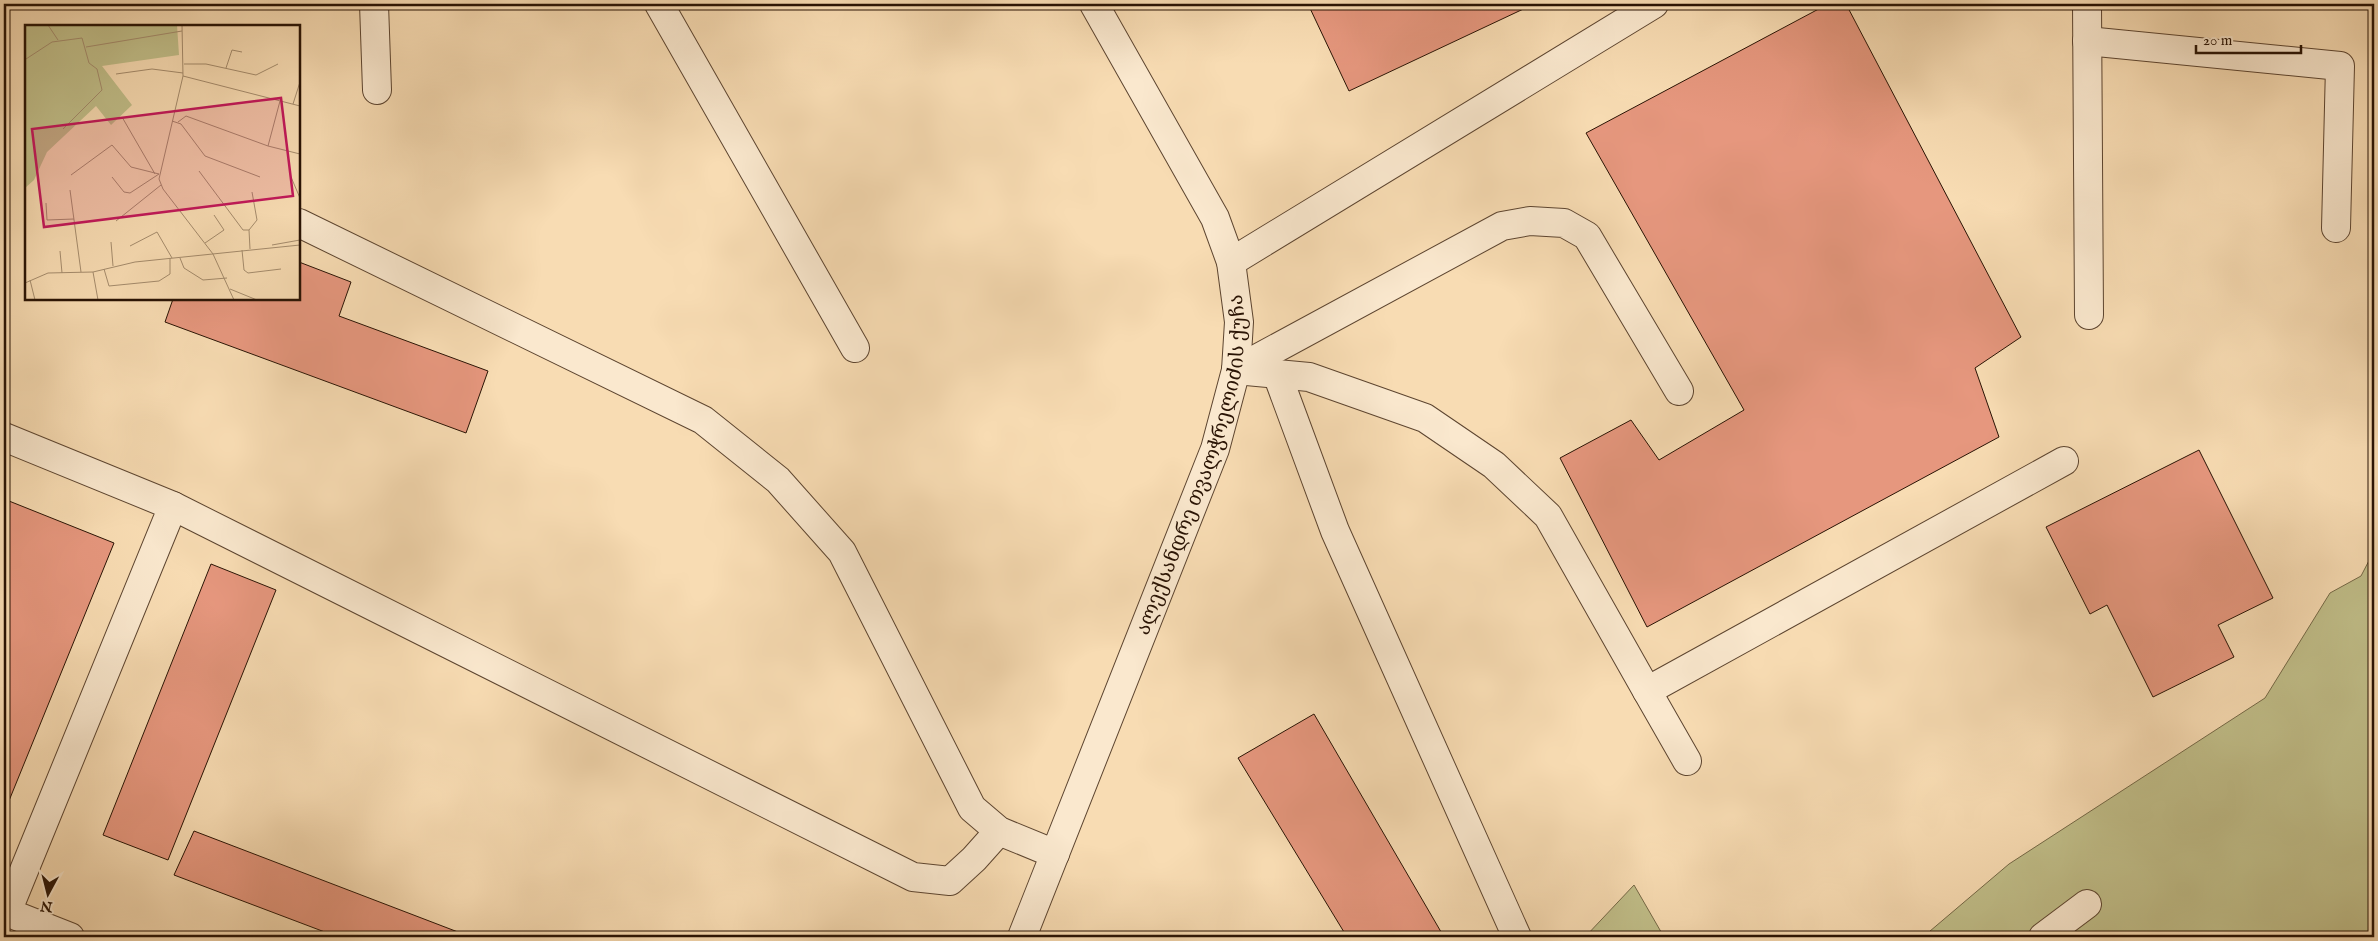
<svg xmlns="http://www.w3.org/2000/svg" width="2378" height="941" font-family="'IM FELL English','Noto Serif Georgian',serif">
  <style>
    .green { fill: #c1bf8a; stroke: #756947 }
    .building { fill: #e6977e; stroke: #291304 }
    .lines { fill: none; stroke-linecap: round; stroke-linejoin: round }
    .minor-casing { stroke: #5d4530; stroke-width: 30 }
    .minor { stroke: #fae8ce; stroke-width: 28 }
    .labels { text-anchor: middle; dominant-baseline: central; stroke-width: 5; stroke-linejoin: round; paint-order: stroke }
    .street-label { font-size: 20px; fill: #291304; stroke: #fae8ce }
    .inset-road { fill: none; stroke: #a58c6d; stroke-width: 1 }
    .view { fill: #c2185b; fill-opacity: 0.15; stroke: #c2185b; stroke-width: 2.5 }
    .inset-edge { fill: none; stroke: #291304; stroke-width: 2.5 }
  </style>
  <rect width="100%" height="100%" fill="#f8dcb3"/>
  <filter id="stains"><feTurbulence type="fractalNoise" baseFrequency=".004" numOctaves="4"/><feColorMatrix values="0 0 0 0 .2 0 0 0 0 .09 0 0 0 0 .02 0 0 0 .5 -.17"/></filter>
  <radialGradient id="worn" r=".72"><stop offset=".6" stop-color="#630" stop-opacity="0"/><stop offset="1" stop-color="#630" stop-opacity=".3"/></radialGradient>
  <path class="green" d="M 2374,551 L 2374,937 L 1923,937 L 2009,864 L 2265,698 L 2330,593 L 2361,576 Z
    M 1634,885 L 1664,937 L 1585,937 Z"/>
  <path class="building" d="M 1308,4 L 1534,4 L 1349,91 Z
    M 1828,4 L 1846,4 L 2021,337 L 1975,368 L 1999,437 L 1647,627 L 1560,458 L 1631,420 L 1659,460 L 1744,410 L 1586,133 Z
    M 299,262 L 351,282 L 339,316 L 488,371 L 466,433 L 165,322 L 173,299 L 299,299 Z
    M 2199,450 L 2273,598 L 2218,625 L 2234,657 L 2153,697 L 2107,605 L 2090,614 L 2046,527 Z
    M 4,499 L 114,543 L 4,813 Z
    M 211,564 L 276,590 L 168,860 L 103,835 Z
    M 1314,714 L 1444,937 L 1347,937 L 1238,758 Z
    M 194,831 L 471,937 L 338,937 L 174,875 Z"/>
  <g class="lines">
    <g class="minor-casing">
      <g id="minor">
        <path d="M 374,4 L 377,90"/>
        <path d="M 659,4 L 855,348"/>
        <path d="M 2087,4 L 2089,315"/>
        <path d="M 2087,41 L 2340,66 L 2336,228"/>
        <path d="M 299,223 L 703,420 L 778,480 L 842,552 L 972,808 L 999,831 L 1055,854"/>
        <path d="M 1231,262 L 1654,4"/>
        <path d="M 1236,370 L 1309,377 L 1425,418 L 1494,465 L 1548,516 L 1647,691 L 2064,461"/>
        <path d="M 1236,370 L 1502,226 L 1530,221 L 1564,223 L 1587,236 L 1679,391"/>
        <path d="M 1277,374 L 1335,531 L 1517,937"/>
        <path d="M 4,437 L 173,506 L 7,912"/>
        <path d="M 173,506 L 913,877 L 950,881 L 974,859 L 999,831"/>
        <path d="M 1647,691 L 1687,761"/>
        <path d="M 4,911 L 70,937"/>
        <path id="s1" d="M 1022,937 L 1215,449 L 1236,370 L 1239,322 L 1231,262 L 1215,218 L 1094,4"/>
        <path d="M 2043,937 L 2087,904"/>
      </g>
    </g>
    <use href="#minor" class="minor"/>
  </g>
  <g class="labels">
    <g class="street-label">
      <text stroke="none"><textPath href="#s1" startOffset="504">ალექსანდრე თვალჭრელიძის ქუჩა</textPath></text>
    </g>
  </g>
  <g transform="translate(25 25)">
    <rect width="275" height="275" fill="#f8dcb3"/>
    <path d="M 0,0 L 152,0 L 154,30 L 77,41 L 107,80 L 86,100 L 71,81 L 22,127 L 9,155 L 0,163 Z" fill="#c1bf8a"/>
    <path class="inset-road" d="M 23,0 L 33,15M 157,0 L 158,51 L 134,154 L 138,164 L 188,229 L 209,275M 61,22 L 157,6M 1,34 L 27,17 L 57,13 L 64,38 L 72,44 L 77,65 L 38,104M 159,39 L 181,39 L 231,50 L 253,39M 201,43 L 207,25 L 217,27M 91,49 L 127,44 L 158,48M 158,51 L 275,81M 255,76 L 243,121 L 275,129M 268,79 L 275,57M 97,92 L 130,149M 147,96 L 156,99 L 180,131 L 235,152M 153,97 L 161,91 L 243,121M 174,146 L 218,205 L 224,205M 46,150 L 87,120 L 106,142 L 134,149M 87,152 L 99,167 L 105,168 L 134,149M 266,152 L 275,173M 45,165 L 56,247M 21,178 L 22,195 L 49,194M 91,196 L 136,160M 86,217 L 88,241M 180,218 L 199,205 L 189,190M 247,220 L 275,215M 105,221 L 132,207 L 147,233M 225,224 L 224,205 L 232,195 L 227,167M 217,225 L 219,245 L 223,248 L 256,244M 35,226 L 37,248M 155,233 L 159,243 L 178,255 L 202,253M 79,244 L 84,261 L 134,256 L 145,249 L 145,233M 68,247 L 73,275M 5,255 L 10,275M 0,258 L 23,248 L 68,247 L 110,237 L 275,220M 205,264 L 232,275"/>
    <path class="view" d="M 256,73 L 268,171 L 19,202 L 7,104 Z"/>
    <rect width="275" height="275" class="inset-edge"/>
  </g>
  <rect width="2378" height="941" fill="none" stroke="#f8dcb3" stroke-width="20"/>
  <rect x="5" y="5" width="2368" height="931" fill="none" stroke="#291304" stroke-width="2.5"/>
  <rect x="10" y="10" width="2358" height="921" fill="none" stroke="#291304"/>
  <g transform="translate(48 894) rotate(187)" stroke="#fae8ce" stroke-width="4" paint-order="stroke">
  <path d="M0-4L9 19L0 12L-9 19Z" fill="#291304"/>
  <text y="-8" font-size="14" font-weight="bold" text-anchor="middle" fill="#291304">N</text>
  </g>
  <path d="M2196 45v8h105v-8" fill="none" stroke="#291304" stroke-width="2.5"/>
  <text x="2203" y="45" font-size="15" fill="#291304" stroke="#fae8ce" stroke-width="4" paint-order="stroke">20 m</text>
  <rect width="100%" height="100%" filter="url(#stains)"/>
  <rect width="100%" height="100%" fill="url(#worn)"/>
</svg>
